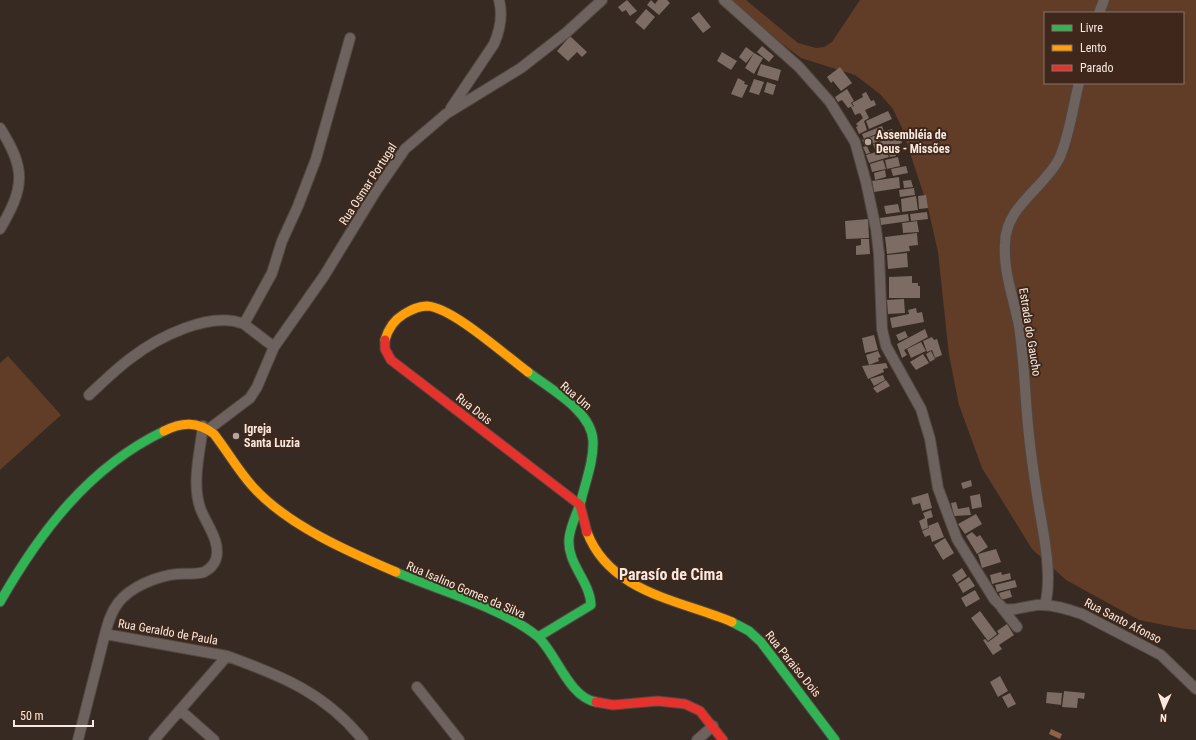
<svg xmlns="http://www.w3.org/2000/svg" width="1196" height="740" font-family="'Roboto Condensed',sans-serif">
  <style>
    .green { fill: #613d27; fill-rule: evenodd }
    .water { fill: #906246 }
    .building { fill: #7c6c63 }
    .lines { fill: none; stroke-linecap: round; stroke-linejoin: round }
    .street-casing { stroke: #514640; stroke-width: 12 }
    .fast-casing { stroke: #514640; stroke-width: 11 }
    .slow-casing { stroke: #514640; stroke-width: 11 }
    .jam-casing { stroke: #514640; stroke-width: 11 }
    .street { stroke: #6d625d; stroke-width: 10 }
    .fast { stroke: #30b455; stroke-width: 9 }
    .slow { stroke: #ff9f0a; stroke-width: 9 }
    .jam { stroke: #e5322d; stroke-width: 9 }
    .poi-dot { fill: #b4a69d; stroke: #3f281b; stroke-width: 1.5 }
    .labels { text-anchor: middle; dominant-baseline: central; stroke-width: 4; stroke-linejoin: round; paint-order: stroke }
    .poi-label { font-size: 12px; font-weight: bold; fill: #f8e8df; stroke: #3f281b; text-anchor: start }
    .street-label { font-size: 12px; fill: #f8e8df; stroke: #3f281b }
    .district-label { font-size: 16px; font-weight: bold; fill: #f8e8df; stroke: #3f281b }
  </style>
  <rect width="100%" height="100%" fill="#372a23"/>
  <path class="green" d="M 730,0 L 746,0 L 798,43 L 816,48 L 824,47 L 832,42 L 860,0 L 1196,0 L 1196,630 L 1179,628 L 1139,620 L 1066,580 L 1032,549 L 982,468 L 959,405 L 949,355 L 938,252 L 928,208 L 902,128 L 893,109 L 880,94 L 855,75 L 801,58 L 777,40 ZM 1045,13 L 1183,13 L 1183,83 L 1045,83 Z
    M 8,356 L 61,415 L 0,470 L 0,363 Z"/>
  <path class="water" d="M 1051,729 L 1062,734 L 1060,739 L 1049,734 Z"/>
  <path class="building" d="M 627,0 L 637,11 L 630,16 L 626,10 L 622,12 L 618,7 Z
    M 651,0 L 655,4 L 658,0 L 667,0 L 670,3 L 659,15 L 647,5 Z
    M 646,9 L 655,17 L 644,30 L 635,22 Z
    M 699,12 L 711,27 L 703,33 L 691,18 Z
    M 570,36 L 587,52 L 582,57 L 577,52 L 568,61 L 557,51 Z
    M 762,46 L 774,56 L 769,62 L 757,52 Z
    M 746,47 L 754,53 L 746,63 L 739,57 Z
    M 722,52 L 737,61 L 731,70 L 717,61 Z
    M 754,53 L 763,58 L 754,74 L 745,68 Z
    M 761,64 L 781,70 L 778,81 L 757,75 Z
    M 840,67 L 852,83 L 841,91 L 833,81 L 831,83 L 827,77 Z
    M 738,78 L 745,82 L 744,84 L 748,85 L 742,98 L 731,94 Z
    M 754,79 L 764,82 L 759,95 L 749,92 Z
    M 767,82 L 776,85 L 773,95 L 764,92 Z
    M 847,89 L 854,101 L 849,104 L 851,103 L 853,106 L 848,108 L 842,100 L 838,102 L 835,97 Z
    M 866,92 L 871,101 L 874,100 L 876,105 L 865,110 L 869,118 L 864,121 L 867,130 L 859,134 L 856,127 L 858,126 L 856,124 L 863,118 L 860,113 L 855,115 L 851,107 L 854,106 L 852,103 L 863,97 L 862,94 Z
    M 888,111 L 892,119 L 869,129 L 866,121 Z
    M 882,126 L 884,131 L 864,139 L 862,134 Z
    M 892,129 L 894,136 L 885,139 L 882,132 Z
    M 880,134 L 882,140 L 865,146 L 862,140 Z
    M 900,135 L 902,143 L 893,146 L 896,156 L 890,157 L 887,148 L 881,150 L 886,149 L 889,157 L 869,163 L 866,155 L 876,152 L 873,144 Z
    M 867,146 L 870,153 L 866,154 L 863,147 Z
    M 898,157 L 900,166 L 887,169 L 885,160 Z
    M 883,160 L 886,169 L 872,172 L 870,164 Z
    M 906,166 L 908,173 L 893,176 L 891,169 Z
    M 885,170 L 886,177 L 875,180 L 874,173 Z
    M 899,177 L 900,188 L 874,192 L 872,181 Z
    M 911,180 L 913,187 L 904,188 L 903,181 Z
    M 914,188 L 915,195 L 900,197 L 899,190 Z
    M 926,195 L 928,208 L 919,209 L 918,196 Z
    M 916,196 L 918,210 L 902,212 L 901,199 Z
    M 898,204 L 900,212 L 886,214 L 884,206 Z
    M 927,212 L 928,219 L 911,221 L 910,214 Z
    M 908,214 L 909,221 L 881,225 L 880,218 Z
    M 868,219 L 869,238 L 846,239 L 845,221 Z
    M 917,221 L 919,232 L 903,233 L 902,223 Z
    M 917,233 L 918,245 L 909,246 L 910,251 L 887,254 L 885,237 Z
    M 861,239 L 869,239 L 870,254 L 856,255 L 856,246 L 861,245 Z
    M 907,253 L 908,267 L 888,269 L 887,255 Z
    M 912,276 L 912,283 L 918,283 L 918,286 L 920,286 L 920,298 L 889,298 L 889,277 Z
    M 904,299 L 905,313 L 888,314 L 887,300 Z
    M 916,308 L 917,313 L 922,312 L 924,322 L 892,328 L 890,318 L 909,314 L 908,310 Z
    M 925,329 L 928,337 L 904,350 L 907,355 L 902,358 L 897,344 Z
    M 905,331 L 908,337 L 899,341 L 896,335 Z
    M 874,335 L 878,350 L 865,353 L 862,338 Z
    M 932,337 L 934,340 L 937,339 L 942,355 L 935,358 L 932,350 L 927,352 L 923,341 Z
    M 921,342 L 926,351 L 911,358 L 907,349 Z
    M 878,351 L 881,357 L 878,358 L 879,361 L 869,365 L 866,355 Z
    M 931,351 L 935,359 L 930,362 L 926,354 Z
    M 923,354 L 929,363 L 916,370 L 910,362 Z
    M 886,363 L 888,368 L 883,369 L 884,372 L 868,379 L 862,366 Z
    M 883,375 L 885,380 L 874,386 L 870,379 Z
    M 886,380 L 890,386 L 877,393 L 873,388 Z
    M 971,480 L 972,486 L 963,489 L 961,483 Z
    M 928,493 L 932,508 L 922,511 L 920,503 L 913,505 L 911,498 Z
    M 980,494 L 982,507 L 972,509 L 970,496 Z
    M 956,502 L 958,509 L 969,507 L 971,515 L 954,516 L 951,503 Z
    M 931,510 L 933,517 L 927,519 L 928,528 L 922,530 L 919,521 L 925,518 L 923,513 Z
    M 976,514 L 982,524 L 965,534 L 958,524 Z
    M 938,522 L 944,537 L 932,542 L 930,535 L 925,537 L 922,531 L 929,528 L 928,526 Z
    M 972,532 L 977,537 L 980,535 L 988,547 L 977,554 L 966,536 Z
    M 945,538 L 954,553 L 943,560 L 934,545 Z
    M 996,549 L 1001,562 L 982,568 L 978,554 Z
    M 962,568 L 967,576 L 957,583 L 952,575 Z
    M 1001,572 L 1002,575 L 1010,573 L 1011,579 L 992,584 L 990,575 Z
    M 969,577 L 975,586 L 963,593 L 958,584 Z
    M 1015,580 L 1017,587 L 997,592 L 995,585 Z
    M 975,590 L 980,599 L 966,607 L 961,598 Z
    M 1010,590 L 1012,597 L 1001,600 L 999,593 Z
    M 980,611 L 997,634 L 988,641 L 971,618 Z
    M 1007,624 L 1014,635 L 999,645 L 1002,649 L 993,655 L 983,640 L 985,639 L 988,642 L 999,634 L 997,631 Z
    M 1000,676 L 1008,691 L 998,697 L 990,682 Z
    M 1064,691 L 1085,693 L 1084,699 L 1078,698 L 1077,708 L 1062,707 Z
    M 1047,692 L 1062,693 L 1061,705 L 1046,703 Z
    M 1010,693 L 1016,704 L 1008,708 L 1002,697 Z"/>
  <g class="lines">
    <g class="street-casing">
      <path id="street" d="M 724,0 L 799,67 L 830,102 L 855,142 L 866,182 L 876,229 L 879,254 L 882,329 L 886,346 L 921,409 L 930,439 L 938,488 L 957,539 L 994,599 L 1004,609 C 1016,611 1026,606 1038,605 C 1053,604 1068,609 1082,614 L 1161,655 L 1196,689
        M 1099,13 L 1104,0
        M 451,108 L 494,44 C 500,30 503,15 499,0
        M 0,128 C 26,169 25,187 0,229
        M 274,347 L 244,324 L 272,273 L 282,241 L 298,206 L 316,159 L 350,38
        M 89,395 C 103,382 116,369 131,358 C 157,338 210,310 244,324
        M 209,429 L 250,398 L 257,387 L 274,347 L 324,276 L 376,191 L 405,149 L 446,114 L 521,68 L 567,32 L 602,0
        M 1045,605 C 1053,574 1043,532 1038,501 C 1035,482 1032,463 1030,444 C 1025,405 1025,365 1019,326 C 1014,299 1003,272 1005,243 C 1006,206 1043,189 1059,159 C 1069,138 1073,106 1079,83
        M 1002,608 L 1017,627
        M 105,634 L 227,656
        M 417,687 L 459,740
        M 180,710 L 214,740
        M 78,740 L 105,634 C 108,623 111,612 118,603 C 130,587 157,576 177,574 C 185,573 196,575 204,572 C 210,569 214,565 216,559 C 221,542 207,525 201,510 C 191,485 200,452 203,426
        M 154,740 L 227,656 C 282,676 325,693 363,740
        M 697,740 L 713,726"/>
    </g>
    <g class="fast-casing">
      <path id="fast" d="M 528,372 C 550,389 592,411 593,441 C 594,461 585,483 581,501 C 577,514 570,526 569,539 C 567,564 590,581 591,605 L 538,637
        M 396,572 C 437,590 503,608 537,636 C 556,652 568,697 596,702
        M 0,602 C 40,532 89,467 164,431
        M 732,622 L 749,631 L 761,642 L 835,740"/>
    </g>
    <g class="slow-casing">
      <path id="slow" d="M 385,340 C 388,329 394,320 404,314 C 411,310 418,306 427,306 C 452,307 506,356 528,372
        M 164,431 C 182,422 197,421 214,434 C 228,452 239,472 254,488 C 289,526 349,552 396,572
        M 587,532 C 610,593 680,600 732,622"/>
    </g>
    <g class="jam-casing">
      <path id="jam" d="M 385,340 L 385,349 L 391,360 L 580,505 L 587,532
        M 596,702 L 613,705 L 658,701 L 685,704 L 700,711 L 723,740"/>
    </g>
    <use href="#street" class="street"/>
    <use href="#fast" class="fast"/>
    <use href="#slow" class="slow"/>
    <use href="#jam" class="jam"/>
  </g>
  <g class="poi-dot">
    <circle cx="868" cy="142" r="4"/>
    <circle cx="236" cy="436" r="4"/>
  </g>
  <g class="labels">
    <g class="poi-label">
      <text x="876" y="135">Assembléia de<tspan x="876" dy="14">Deus - Missões</tspan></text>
      <text x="244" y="429">Igreja<tspan x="244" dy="14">Santa Luzia</tspan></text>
    </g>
    <g class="street-label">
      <text transform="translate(368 184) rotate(-57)">Rua Osmar Portugal</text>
      <text transform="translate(1030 332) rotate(81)">Estrada do Gaucho</text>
      <text transform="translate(576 396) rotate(40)">Rua Um</text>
      <text transform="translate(474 409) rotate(38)">Rua Dois</text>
      <text transform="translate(466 590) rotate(23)">Rua Isalino Gomes da Silva</text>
      <text transform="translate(1123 621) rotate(27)">Rua Santo Afonso</text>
      <text transform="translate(168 632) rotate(10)">Rua Geraldo de Paula</text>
      <text transform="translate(793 664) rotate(51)">Rua Paraiso Dois</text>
    </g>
    <g class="district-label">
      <text x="671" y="574">Parasío de Cima</text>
    </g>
  </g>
  <rect x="1044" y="12" width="140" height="72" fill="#3f281b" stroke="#897569"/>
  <rect x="1052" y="25" width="20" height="6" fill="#30b455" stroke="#897569"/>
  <text x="1080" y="32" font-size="12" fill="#f8e8df">Livre</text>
  <rect x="1052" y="45" width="20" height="6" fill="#ff9f0a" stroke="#897569"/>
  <text x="1080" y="52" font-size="12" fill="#f8e8df">Lento</text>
  <rect x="1052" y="65" width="20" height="6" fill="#e5322d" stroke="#897569"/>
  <text x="1080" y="72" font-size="12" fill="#f8e8df">Parado</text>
  <g transform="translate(1164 708) rotate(183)" stroke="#3f281b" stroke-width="3" paint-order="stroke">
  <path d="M0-3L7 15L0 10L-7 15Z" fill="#f8e8df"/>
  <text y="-6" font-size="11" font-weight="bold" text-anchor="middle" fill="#f8e8df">N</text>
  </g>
  <path d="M14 720v6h79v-6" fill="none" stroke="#f8e8df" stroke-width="2"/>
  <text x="20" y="720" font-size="12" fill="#f8e8df" stroke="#3f281b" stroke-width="3" paint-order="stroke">50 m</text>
</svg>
